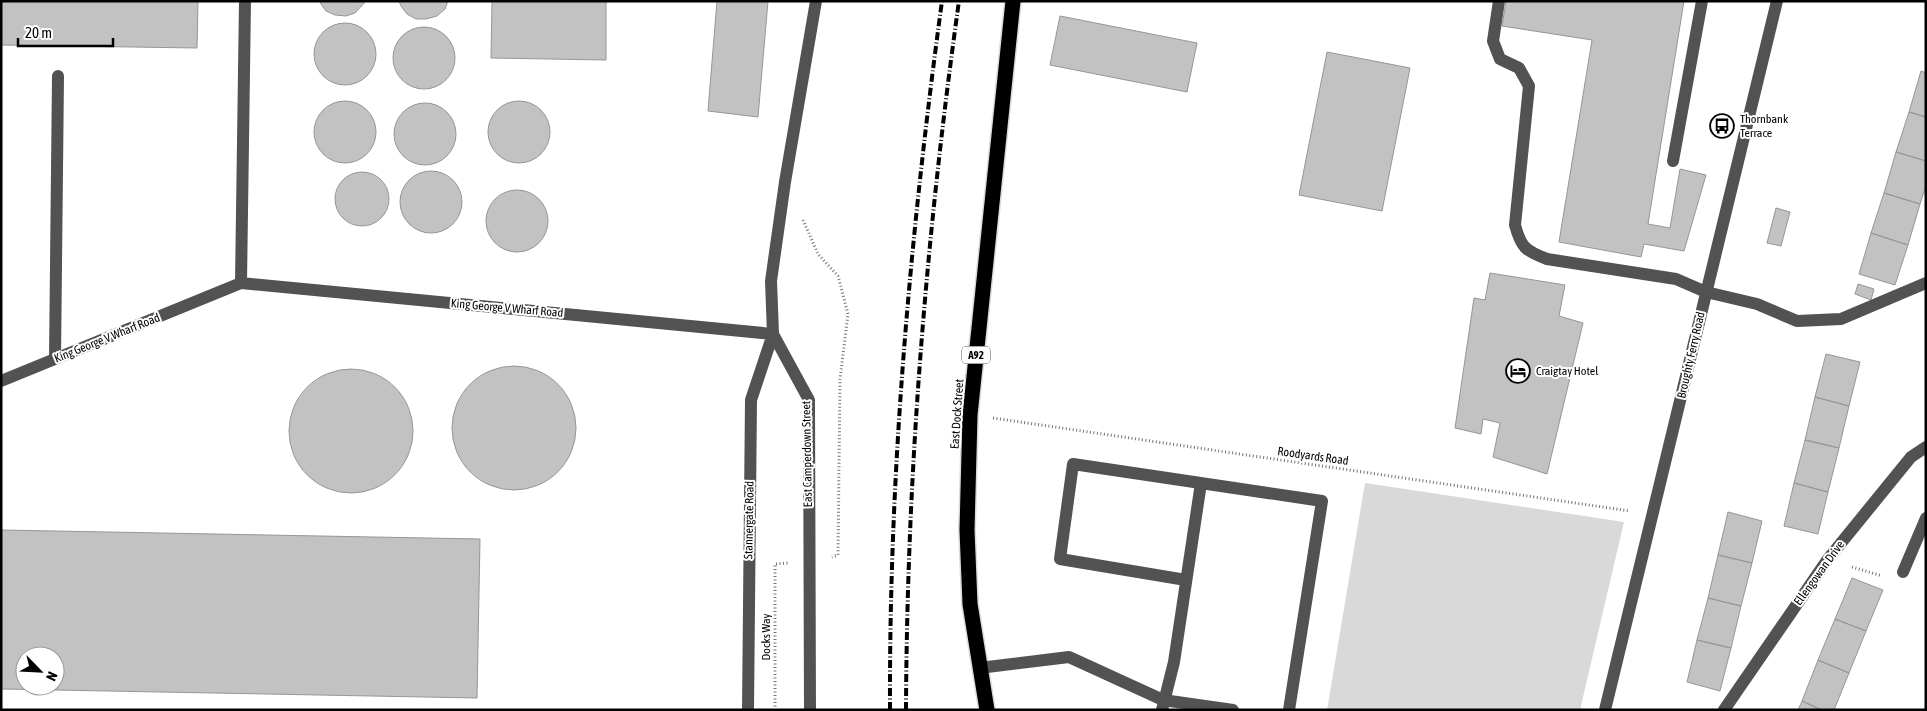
<svg xmlns="http://www.w3.org/2000/svg" width="1927" height="711" font-family="'Asap Condensed',sans-serif">
  <style>
    .green { fill: #d9d9d9 }
    .building { fill: #c2c2c2; stroke: #969696; fill-rule: evenodd }
    .lines { fill: none; stroke-linecap: round; stroke-linejoin: round }
    .highway-casing { stroke: #dbdbdb; stroke-width: 18 }
    .path { stroke: #747474; stroke-width: 3; stroke-dasharray: 1 2.5; stroke-linecap: butt }
    .minor { stroke: #525252; stroke-width: 12 }
    .highway { stroke: #000; stroke-width: 15 }
    .rail { stroke: #000; stroke-width: 4; stroke-dasharray: 8 2.5 1 2.5; stroke-linecap: butt }
    .labels { text-anchor: middle; dominant-baseline: central; stroke-width: 4; stroke-linejoin: round; paint-order: stroke }
    .shield { fill: #fff; stroke: #4c4c4c; stroke-width: 1 }
    .shield-label { font-size: 11px; font-weight: bold; fill: #000 }
    .poi-label { font-size: 12px; fill: #000; stroke: #fff; text-anchor: start }
    .street-label { font-size: 12px; fill: #000; stroke: #fff }
  </style>
  <rect width="100%" height="100%" fill="#fff"/>
  <path class="green" d="M 1365,483 L 1624,522 L 1580,710 L 1327,710 Z"/>
  <path class="building" d="M 1,1 L 198,1 L 197,48 L 1,45 Z
    M 319,1 L 366,1 L 355,13 L 346,16 L 335,15 L 326,11 Z
    M 399,1 L 448,1 L 445,9 L 437,16 L 426,19 L 416,19 L 407,14 L 401,6 Z
    M 492,1 L 606,1 L 606,60 L 491,58 Z
    M 717,1 L 768,1 L 758,117 L 708,111 Z
    M 1506,1 L 1684,1 L 1648,224 L 1670,228 L 1680,169 L 1706,175 L 1684,251 L 1644,244 L 1641,257 L 1559,242 L 1592,40 L 1502,26 Z
    M 1060,16 L 1197,43 L 1187,92 L 1050,65 Z
    M314 54a31 31 0 1 1 62 0a31 31 0 1 1-62 0Z
    M393 58a31 31 0 1 1 62 0a31 31 0 1 1-62 0Z
    M 1327,52 L 1410,68 L 1382,211 L 1299,195 Z
    M 1921,71 L 1926,73 L 1926,117 L 1909,112 Z
    M314 132a31 31 0 1 1 62 0a31 31 0 1 1-62 0Z
    M488 132a31 31 0 1 1 62 0a31 31 0 1 1-62 0Z
    M394 134a31 31 0 1 1 62 0a31 31 0 1 1-62 0Z
    M 1909,112 L 1926,117 L 1926,161 L 1896,152 Z
    M 1896,152 L 1926,161 L 1926,186 L 1920,204 L 1884,193 Z
    M400 202a31 31 0 1 1 62 0a31 31 0 1 1-62 0Z
    M335 199a27 27 0 1 1 54 0a27 27 0 1 1-54 0Z
    M486 221a31 31 0 1 1 62 0a31 31 0 1 1-62 0Z
    M 1884,193 L 1920,204 L 1908,245 L 1871,233 Z
    M 1776,208 L 1790,212 L 1781,246 L 1767,243 Z
    M 1871,233 L 1908,245 L 1895,285 L 1859,274 Z
    M 1490,273 L 1565,285 L 1559,316 L 1583,323 L 1547,474 L 1493,457 L 1500,423 L 1483,419 L 1481,434 L 1455,428 L 1474,298 L 1485,300 Z
    M 1858,284 L 1874,289 L 1871,300 L 1855,294 Z
    M 1826,354 L 1860,362 L 1849,406 L 1815,397 Z
    M452 428a62 62 0 1 1 124 0a62 62 0 1 1-124 0Z
    M289 431a62 62 0 1 1 124 0a62 62 0 1 1-124 0Z
    M 1815,397 L 1849,406 L 1839,448 L 1805,440 Z
    M 1805,440 L 1839,448 L 1828,492 L 1794,483 Z
    M 1794,483 L 1828,492 L 1818,534 L 1784,526 Z
    M 1728,512 L 1762,521 L 1752,563 L 1718,555 Z
    M 1,530 L 480,539 L 477,698 L 1,689 ZM 25,656 L 55,656 L 55,686 L 25,686 Z
    M 1718,555 L 1752,563 L 1741,606 L 1708,598 Z
    M 1852,578 L 1883,590 L 1866,631 L 1835,619 Z
    M 1708,598 L 1741,606 L 1731,648 L 1697,640 Z
    M 1835,619 L 1866,631 L 1849,673 L 1818,660 Z
    M 1697,640 L 1731,648 L 1720,691 L 1687,682 Z
    M 1818,660 L 1849,673 L 1834,710 L 1822,710 L 1802,701 Z
    M 1802,701 L 1822,710 L 1798,710 Z"/>
  <g class="lines">
    <g class="highway-casing">
      <path id="highway" d="M 987,710 L 970,604 L 967,530 L 970,415 L 1013,1"/>
    </g>
    <path class="path" d="M 803,220 L 818,254 L 838,276 L 848,314 L 840,379 L 838,555 L 832,557
      M 993,418 L 1630,511
      M 1852,567 L 1882,576
      M 775,710 L 775,564 L 788,563"/>
    <path class="minor" d="M 245,1 L 241,283 L 773,334
      M 1499,1 L 1493,41 L 1500,59 L 1519,68 L 1529,86 L 1515,225 C 1521,247 1525,251 1547,259 L 1676,279 L 1706,292 L 1757,304 L 1797,321 L 1841,319 L 1926,283
      M 1673,161 L 1702,1
      M 55,359 L 58,76
      M 1,381 L 241,283
      M 1903,572 L 1926,518
      M 1186,580 L 1060,559 L 1073,464 L 1322,501 L 1289,710
      M 979,668 L 1069,657 L 1163,700 L 1233,710
      M 748,710 L 751,400 L 773,334
      M 810,710 L 809,400 L 773,334 L 771,281 L 785,182 L 816,1
      M 1162,710 L 1174,662 L 1201,483
      M 1605,710 L 1777,1
      M 1724,710 L 1828,559 L 1911,457 L 1926,447"/>
    <use href="#highway" class="highway"/>
    <path class="rail" d="M 890,710 C 889,473 910,236 942,1
      M 906,710 C 907,473 926,236 959,1"/>
  </g>
  <defs>
    <g id="bus-ring" transform="scale(1.25)"><circle r="9.5" fill="#fff" stroke="#000" stroke-width="1.5"/><path d="M-5-6H5V4H4V6H2V4H-2V6H-4V4H-5ZM-3.5-4V0h7V-4ZM-3.5 1.2v1.5H-2V1.2ZM2 1.2v1.5H3.5V1.2Z" fill="#000"/></g>
    <g id="hotel-ring" transform="scale(1.25)"><circle r="9.5" fill="#fff" stroke="#000" stroke-width="1.5"/><path d="M-6-4.5h1.5V1H6V5H4.5V3h-9V5H-6ZM-4 0a1.8 1.8 0 1 1 3.6 0ZM.5 0V-2.5h3Q6-2.5 6 0Z" fill="#000"/></g>
  </defs>
  <g fill-rule="evenodd">
    <use href="#bus-ring" x="1722" y="126"/>
    <use href="#hotel-ring" x="1518" y="371"/>
  </g>
  <g class="labels">
    <rect class="shield" x="962" y="346.5" width="28" height="17" rx="4"/>
    <g class="shield-label">
      <text x="976" y="355">A92</text>
    </g>
    <g class="poi-label">
      <text x="1740" y="119">Thornbank<tspan x="1740" dy="14">Terrace</tspan></text>
      <text x="1536" y="371">Craigtay Hotel</text>
    </g>
    <g class="street-label">
      <text transform="translate(507 308) rotate(5)">King George V Wharf Road</text>
      <text transform="translate(107 338) rotate(-22)">King George V Wharf Road</text>
      <text transform="translate(1691 355) rotate(-77)">Broughty Ferry Road</text>
      <text transform="translate(957 414) rotate(-86)">East Dock Street</text>
      <text transform="translate(807 454) rotate(-91)">East Camperdown Street</text>
      <text transform="translate(1313 456) rotate(8)">Roodyards Road</text>
      <text transform="translate(749 520) rotate(-89)">Stannergate Road</text>
      <text transform="translate(1819 573) rotate(-54)">Ellengowan Drive</text>
      <text transform="translate(766 637) rotate(-90)">Docks Way</text>
    </g>
  </g>
  <rect width="1927" height="711" fill="none" stroke="#000000" stroke-width="5"/>
  <g transform="translate(40 671) rotate(114)"><circle r="24" fill="#ffffff" stroke="#999999"/>
  <path d="M0-4L9 19L0 12L-9 19Z" fill="#000000"/>
  <text y="-8" font-size="14" font-weight="bold" text-anchor="middle" fill="#000000">N</text>
  </g>
  <path d="M18 38v8h95v-8" fill="none" stroke="#000000" stroke-width="2.5"/>
  <text x="25" y="38" font-size="15" fill="#000000" stroke="#ffffff" stroke-width="4" paint-order="stroke">20 m</text>
</svg>
